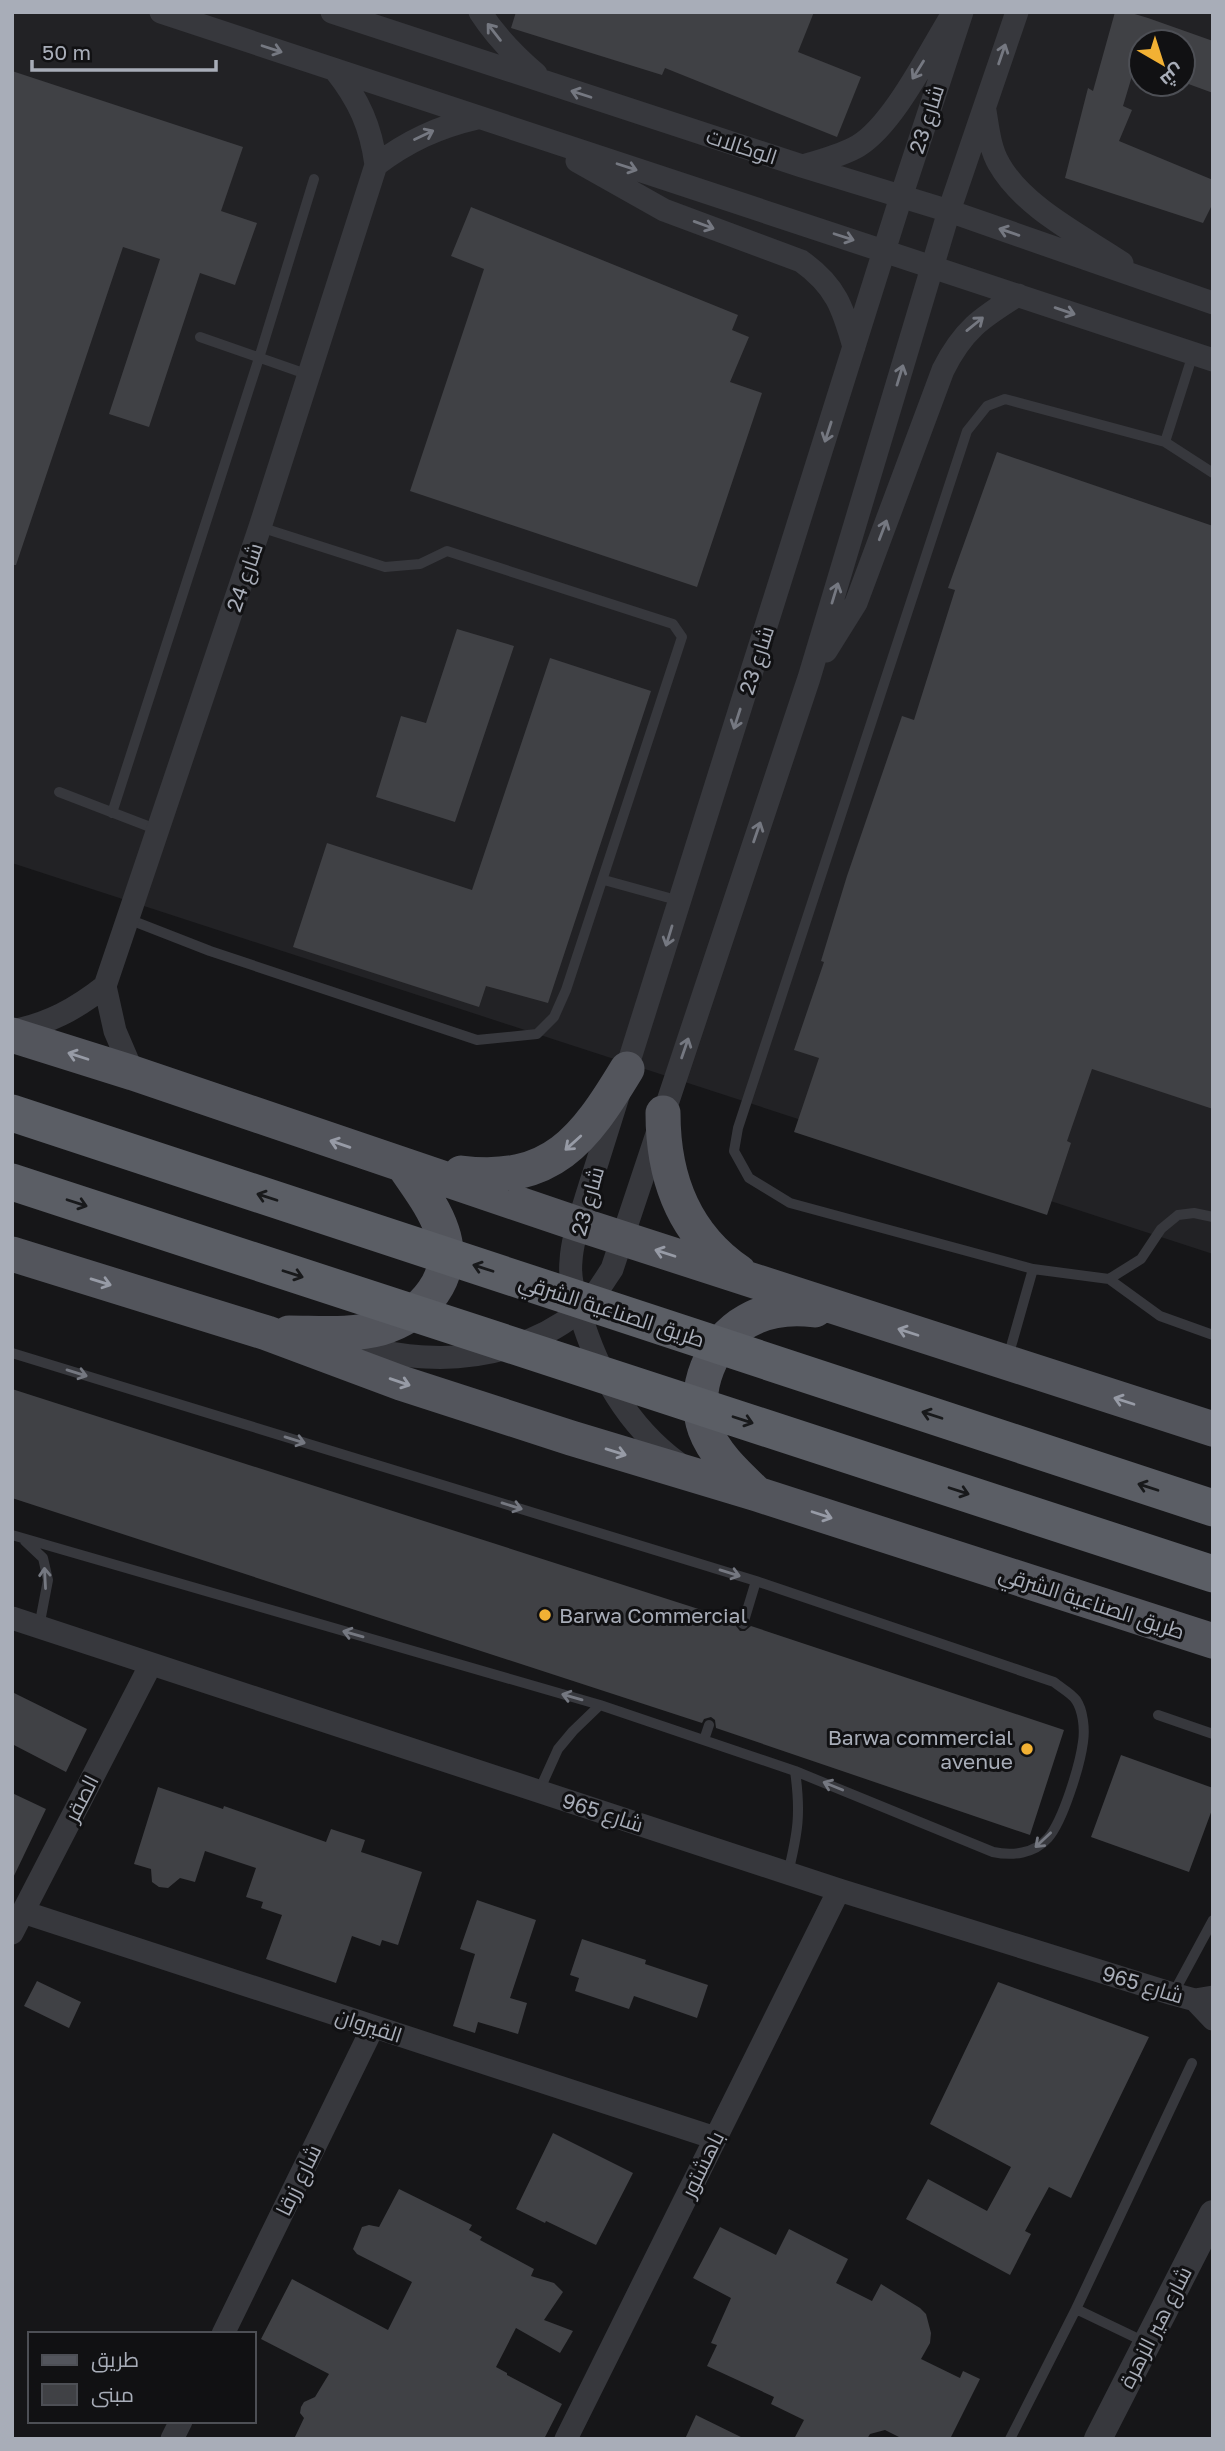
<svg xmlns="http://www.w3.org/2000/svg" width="1225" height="2451" font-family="'Golos Text',Cairo,sans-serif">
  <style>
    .built { fill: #222225; fill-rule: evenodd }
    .building { fill: #404145 }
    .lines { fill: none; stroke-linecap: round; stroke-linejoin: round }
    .service { stroke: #37383d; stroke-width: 10 }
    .minor { stroke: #37383d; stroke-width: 23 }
    .tertiary { stroke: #37383d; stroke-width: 28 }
    .primary { stroke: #53555c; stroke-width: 35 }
    .trunk-bridge { stroke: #5b5e65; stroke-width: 37 }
    .oneway { stroke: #757881 }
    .oneway2 { stroke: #979ba6 }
    .oneway3 { stroke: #18191b }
    .poi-dot { fill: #f2b134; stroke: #111113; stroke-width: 2.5 }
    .labels { text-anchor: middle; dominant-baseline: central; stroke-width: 6; stroke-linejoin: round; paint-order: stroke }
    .street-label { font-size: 21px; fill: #a8adb8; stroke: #111113 }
    .poi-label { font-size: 21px; fill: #a8adb8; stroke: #111113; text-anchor: start }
  </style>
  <rect width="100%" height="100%" fill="#161618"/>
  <path class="built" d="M 12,12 L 1213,12 L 1213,1254 L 12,863 ZM 1141,42 L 1183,42 L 1183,84 L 1141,84 Z"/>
  <path class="building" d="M 516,12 L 814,12 L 798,52 L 861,77 L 837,137 L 665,68 L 662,75 L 511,28 Z
    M 1115,12 L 1128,12 L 1148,18 L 1213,41 L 1213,93 L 1183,82 L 1183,42 L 1141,42 L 1141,68 L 1135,66 L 1123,106 L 1132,110 L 1119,141 L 1213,180 L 1213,203 L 1203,223 L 1065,178 L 1088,88 L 1093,91 Z
    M 12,71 L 243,147 L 221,211 L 257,223 L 235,285 L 200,273 L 149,427 L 109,414 L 160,259 L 123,247 L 16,565 L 12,565 Z
    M 471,207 L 738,315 L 732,330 L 749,337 L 730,382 L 762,393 L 697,587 L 410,491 L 484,269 L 451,256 Z
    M 997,452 L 1213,526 L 1213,1109 L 1092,1069 L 1067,1141 L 1071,1143 L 1047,1215 L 794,1132 L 819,1058 L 794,1050 L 824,962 L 821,961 L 847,876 L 902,716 L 914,720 L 955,590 L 948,588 Z
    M 457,629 L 514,646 L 455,822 L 376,797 L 401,716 L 426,723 Z
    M 550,658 L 651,691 L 548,1003 L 486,986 L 479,1007 L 293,947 L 327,843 L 472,890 Z
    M 12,1389 L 736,1621 L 736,1626 L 740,1631 L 745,1631 L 751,1626 L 1064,1730 L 1030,1835 L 716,1728 L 715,1720 L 711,1717 L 704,1719 L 702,1723 L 12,1498 Z
    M 12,1692 L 87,1729 L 66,1772 L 12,1744 Z
    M 1121,1755 L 1213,1788 L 1213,1807 L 1189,1872 L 1091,1837 Z
    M 158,1787 L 223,1809 L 224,1806 L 326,1842 L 331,1829 L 365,1840 L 361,1852 L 422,1872 L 398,1945 L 382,1940 L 380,1946 L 352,1936 L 336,1983 L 266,1959 L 282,1915 L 261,1908 L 263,1902 L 246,1897 L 256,1868 L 205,1851 L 195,1882 L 180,1878 L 168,1888 L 159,1887 L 152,1882 L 151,1869 L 134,1864 Z
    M 12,1793 L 46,1809 L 12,1880 Z
    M 477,1900 L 536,1920 L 510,1998 L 527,2003 L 518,2034 L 478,2022 L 475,2033 L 453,2026 L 475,1954 L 460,1949 Z
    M 582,1939 L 646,1960 L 645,1964 L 708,1985 L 697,2018 L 634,1996 L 629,2009 L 575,1991 L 579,1978 L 570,1975 Z
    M 37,1981 L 81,2002 L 69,2028 L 24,2006 Z
    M 998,1982 L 1149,2037 L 1071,2198 L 1049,2187 L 1025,2231 L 1031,2234 L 1010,2275 L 906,2219 L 928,2179 L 987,2211 L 1011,2167 L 930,2124 Z
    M 553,2133 L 633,2173 L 596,2245 L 546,2221 L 545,2223 L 516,2209 Z
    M 399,2189 L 472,2225 L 469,2230 L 482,2237 L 480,2240 L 534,2269 L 531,2276 L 554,2283 L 563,2292 L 544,2320 L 573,2331 L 560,2353 L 516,2328 L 496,2367 L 507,2373 L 507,2375 L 562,2404 L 544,2439 L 294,2439 L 304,2418 L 300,2413 L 301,2407 L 304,2402 L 315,2397 L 329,2374 L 261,2339 L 292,2279 L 388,2330 L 412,2282 L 357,2254 L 353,2249 L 362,2227 L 369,2225 L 379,2227 Z
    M 720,2227 L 776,2255 L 789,2229 L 848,2259 L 836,2283 L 872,2301 L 881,2284 L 920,2308 L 926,2314 L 931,2333 L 930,2343 L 921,2359 L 960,2378 L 963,2371 L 980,2379 L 950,2439 L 903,2439 L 885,2430 L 870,2434 L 867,2439 L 794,2439 L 804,2420 L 771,2404 L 774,2397 L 707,2366 L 717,2345 L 711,2343 L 731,2298 L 693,2278 Z
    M 696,2415 L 745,2439 L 685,2439 Z"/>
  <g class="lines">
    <path class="service" d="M 200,337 L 309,375
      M 1165,442 L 1193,354
      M 59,792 L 158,830
      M 112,813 L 259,358 L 314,179
      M 604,880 L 680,901
      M 128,919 L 210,951 L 477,1040 L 537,1034 L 554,1017 L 566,990 L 682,637 L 673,624 L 447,551 L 420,564 L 385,567 L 260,527
      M 1033,1269 L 1109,1279 L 1141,1259 L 1161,1229 L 1178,1215 L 1194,1213 L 1213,1217
      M 1109,1279 L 1160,1316 L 1213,1335
      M 12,1353 L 756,1581 L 1054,1682 C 1061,1688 1071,1693 1076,1700 C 1083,1710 1085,1729 1083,1742 C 1080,1765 1063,1821 1048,1838 C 1034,1854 1012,1856 993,1852 L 795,1771 L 600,1705 L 12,1535
      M 1008,1357 L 1033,1269 L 790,1203 L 749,1178 L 734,1151 L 738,1128 L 967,431 L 987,406 L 1005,399 L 1165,442 L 1213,473
      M 25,1541 L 43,1558 L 48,1580 L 39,1627
      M 743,1624 L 756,1581
      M 1158,1715 L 1213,1734
      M 704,1740 L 709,1725
      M 539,1791 L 558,1749 L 573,1731 L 600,1705
      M 788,1873 C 798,1832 801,1813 795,1771
      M 1173,1994 L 1213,1920
      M 1076,2309 L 1192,2063
      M 1010,2439 L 1076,2309 L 1147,2343"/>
    <path class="minor" d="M 161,12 L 1213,360
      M 332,12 L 802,166 L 949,211 L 1213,303
      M 480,12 C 496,37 514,55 536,74
      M 985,111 C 988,129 990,149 999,164 C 1023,207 1082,236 1122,263
      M 577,161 L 664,210 L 801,261 C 836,286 843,308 854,347
      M 376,165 C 408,141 438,127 477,118
      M 803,166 C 822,160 841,156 858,146 C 894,124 929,52 952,15
      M 826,651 L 856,603 L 943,370 C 963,330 981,318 1018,295
      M 12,1031 C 48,1024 76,1009 105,986
      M 133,1073 L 115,1031 L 105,986 L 260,527 L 376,165 C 371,127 359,100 335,70
      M 335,1344 C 365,1348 396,1356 426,1357 C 480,1360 536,1346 579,1311 C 593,1300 602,1284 612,1269 L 809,678 L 949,211 L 1017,12
      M 678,1463 C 627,1425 598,1373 580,1313 C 575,1296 569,1279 571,1261 C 572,1240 580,1218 586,1198 L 901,197 L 962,12
      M 12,1618 L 839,1890 L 1173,1994 L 1195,2000 L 1213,1997
      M 23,1912 L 715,2138
      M 12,1933 L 151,1664
      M 1195,2000 L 1213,2019
      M 223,2334 L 373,2027
      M 172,2439 L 181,2421
      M 566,2439 L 839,1890"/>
    <path class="tertiary" d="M 1098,2439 L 1213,2214"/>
    <path class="primary" d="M 12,1035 L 133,1073 L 578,1224 L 1213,1429
      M 663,1113 C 663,1177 683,1234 739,1272
      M 461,1173 C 552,1184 584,1140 627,1069
      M 12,1254 L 267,1333 L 401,1383 L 571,1438 L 757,1494 L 1213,1641
      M 289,1333 C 319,1333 351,1336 381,1328 C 423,1316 458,1276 442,1231 C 434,1207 418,1187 404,1166
      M 755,1492 C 736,1474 714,1454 705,1429 C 691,1390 711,1341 747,1321 C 768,1309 791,1307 815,1310"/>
    <path class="trunk-bridge" d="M 12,1113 L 1213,1508
      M 12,1182 L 1213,1574"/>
  </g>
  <defs><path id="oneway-shaft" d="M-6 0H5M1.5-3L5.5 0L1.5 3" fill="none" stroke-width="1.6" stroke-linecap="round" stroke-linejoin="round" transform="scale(1.75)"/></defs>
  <g class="oneway">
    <use href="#oneway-shaft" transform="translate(494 32) rotate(-128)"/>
    <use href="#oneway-shaft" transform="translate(272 49) rotate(18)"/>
    <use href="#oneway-shaft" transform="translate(1002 54) rotate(-71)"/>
    <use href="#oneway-shaft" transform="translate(918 70) rotate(122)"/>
    <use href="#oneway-shaft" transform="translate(581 94) rotate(-162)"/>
    <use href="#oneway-shaft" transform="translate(424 135) rotate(-25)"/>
    <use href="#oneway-shaft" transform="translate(627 167) rotate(18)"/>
    <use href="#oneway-shaft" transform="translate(704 225) rotate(20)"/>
    <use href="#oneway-shaft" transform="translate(1009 232) rotate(-161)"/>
    <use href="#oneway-shaft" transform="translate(844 237) rotate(18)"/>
    <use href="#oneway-shaft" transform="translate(1065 311) rotate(19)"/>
    <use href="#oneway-shaft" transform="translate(975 324) rotate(-39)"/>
    <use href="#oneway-shaft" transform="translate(900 375) rotate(-73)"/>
    <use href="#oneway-shaft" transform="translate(828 432) rotate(108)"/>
    <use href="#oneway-shaft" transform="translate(883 530) rotate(-69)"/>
    <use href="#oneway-shaft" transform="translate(835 593) rotate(-73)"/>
    <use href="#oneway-shaft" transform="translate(737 719) rotate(108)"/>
    <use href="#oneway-shaft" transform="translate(757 832) rotate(-71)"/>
    <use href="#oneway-shaft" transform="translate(669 936) rotate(107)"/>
    <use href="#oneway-shaft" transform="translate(685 1048) rotate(-71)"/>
    <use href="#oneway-shaft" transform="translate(77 1373) rotate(17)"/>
    <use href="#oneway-shaft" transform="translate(295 1440) rotate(17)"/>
    <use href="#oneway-shaft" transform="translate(512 1506) rotate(17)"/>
    <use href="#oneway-shaft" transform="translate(730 1573) rotate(17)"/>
    <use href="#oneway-shaft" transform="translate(45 1578) rotate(-93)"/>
    <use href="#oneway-shaft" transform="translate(353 1634) rotate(-164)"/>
    <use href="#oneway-shaft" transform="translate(572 1697) rotate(-164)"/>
    <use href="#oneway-shaft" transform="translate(833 1786) rotate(-158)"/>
    <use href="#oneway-shaft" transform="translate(1043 1840) rotate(137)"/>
  </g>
  <g class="oneway2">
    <use href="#oneway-shaft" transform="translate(78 1056) rotate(-162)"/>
    <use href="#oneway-shaft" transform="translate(573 1143) rotate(138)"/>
    <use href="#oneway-shaft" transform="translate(340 1144) rotate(-161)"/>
    <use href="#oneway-shaft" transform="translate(665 1253) rotate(-162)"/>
    <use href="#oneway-shaft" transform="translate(101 1282) rotate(17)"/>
    <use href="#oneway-shaft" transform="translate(908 1332) rotate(-162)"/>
    <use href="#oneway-shaft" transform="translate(400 1382) rotate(19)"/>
    <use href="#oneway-shaft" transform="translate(1124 1401) rotate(-162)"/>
    <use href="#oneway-shaft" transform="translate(616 1452) rotate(17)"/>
    <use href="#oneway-shaft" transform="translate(822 1515) rotate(18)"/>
  </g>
  <g class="oneway3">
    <use href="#oneway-shaft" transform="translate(267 1197) rotate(-162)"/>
    <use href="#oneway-shaft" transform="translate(77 1203) rotate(18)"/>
    <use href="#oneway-shaft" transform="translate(483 1268) rotate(-162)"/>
    <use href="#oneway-shaft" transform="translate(293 1274) rotate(18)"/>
    <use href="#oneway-shaft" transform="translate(932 1415) rotate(-162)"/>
    <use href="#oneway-shaft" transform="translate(743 1420) rotate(18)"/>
    <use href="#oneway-shaft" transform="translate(1148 1487) rotate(-162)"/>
    <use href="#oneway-shaft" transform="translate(959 1491) rotate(18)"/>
  </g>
  <g class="poi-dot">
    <circle cx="545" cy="1615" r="7"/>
    <circle cx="1027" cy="1749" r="7"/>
  </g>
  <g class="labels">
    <g class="street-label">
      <text transform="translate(926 119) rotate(-72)">شارع 23</text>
      <text transform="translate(742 146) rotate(18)">الوكالات</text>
      <text transform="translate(244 577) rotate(-71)">شارع 24</text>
      <text transform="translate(756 660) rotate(-72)">شارع 23</text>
      <text transform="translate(587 1201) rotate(-74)">شارع 23</text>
      <text transform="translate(612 1310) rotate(18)">طريق الصناعية الشرقي</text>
      <text transform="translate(1092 1602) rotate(18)">طريق الصناعية الشرقي</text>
      <text transform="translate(81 1798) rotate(-63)">الصقر</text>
      <text transform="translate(603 1812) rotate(18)">شارع 965</text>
      <text transform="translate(1143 1984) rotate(17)">شارع 965</text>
      <text transform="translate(369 2025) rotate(18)">القيروان</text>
      <text transform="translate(702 2164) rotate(-64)">باهشتور</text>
      <text transform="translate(298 2180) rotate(-64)">شارع زرقا</text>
      <text transform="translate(1155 2327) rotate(-63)">شارع هير الزهرة</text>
    </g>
    <g class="poi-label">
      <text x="559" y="1615">Barwa Commercial</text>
      <text x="1013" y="1737" text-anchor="end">Barwa commercial<tspan x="1013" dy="24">avenue</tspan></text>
    </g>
  </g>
  <rect width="1225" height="2451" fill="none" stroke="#a8adb8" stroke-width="28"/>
  <rect x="28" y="2332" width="228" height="91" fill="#111113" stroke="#4d4f55" stroke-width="2"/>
  <rect x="42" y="2355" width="35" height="10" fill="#53555c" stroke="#4d4f55" stroke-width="2"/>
  <text x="91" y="2367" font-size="21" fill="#a8adb8">طريق</text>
  <rect x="42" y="2384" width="35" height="21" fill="#404145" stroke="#4d4f55" stroke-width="2"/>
  <text x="91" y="2402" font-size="21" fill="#a8adb8">مبنى</text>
  <g transform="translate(1162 63) rotate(141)"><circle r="33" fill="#111113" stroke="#4d4f55" stroke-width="2"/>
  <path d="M0-5L12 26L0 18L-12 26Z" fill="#f2b134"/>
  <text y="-10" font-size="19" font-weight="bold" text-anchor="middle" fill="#a8adb8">ش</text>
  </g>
  <path d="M32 60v10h184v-10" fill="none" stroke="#a8adb8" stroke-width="3.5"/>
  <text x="42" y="60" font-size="21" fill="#a8adb8" stroke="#111113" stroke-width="5" paint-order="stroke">50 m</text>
</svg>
